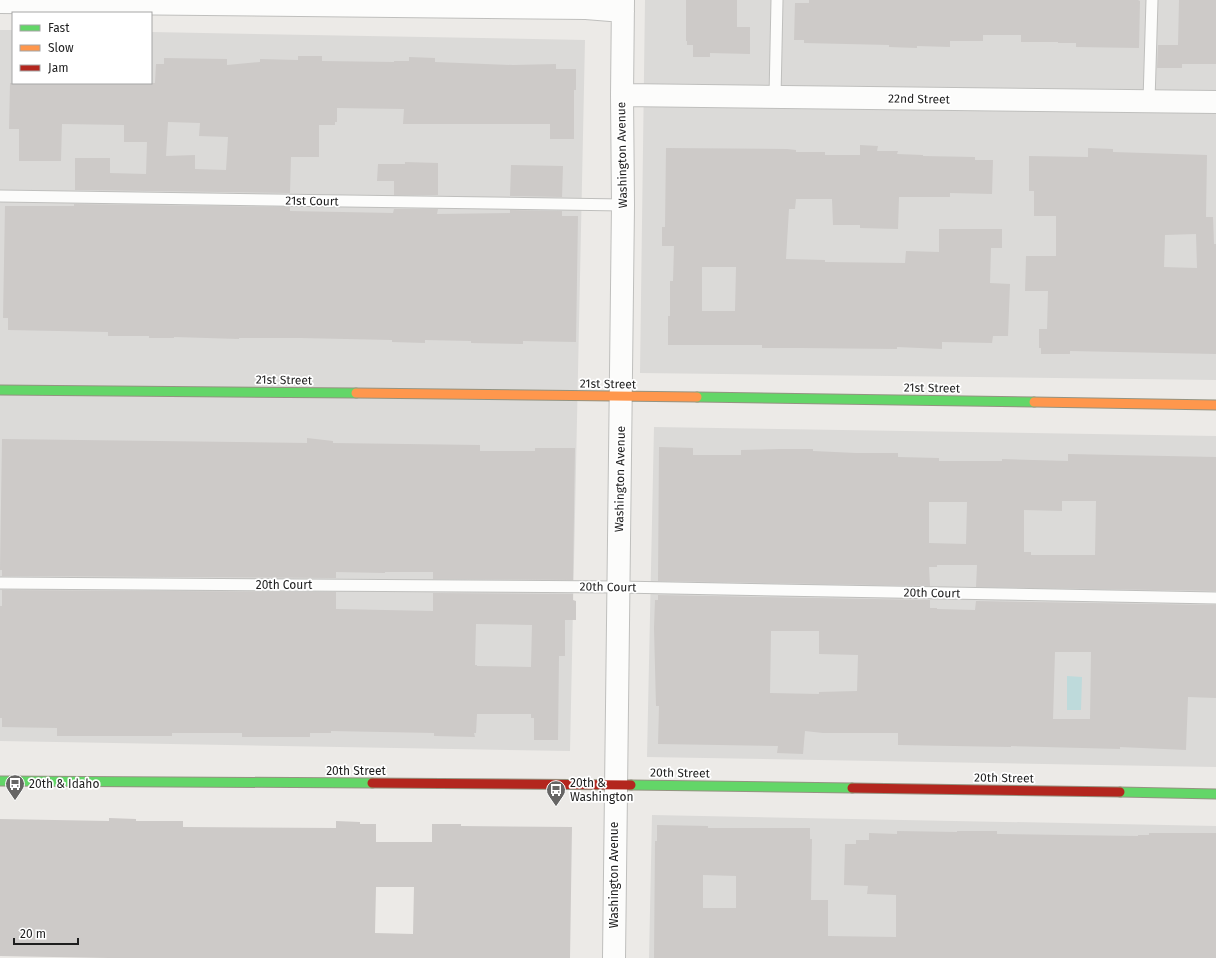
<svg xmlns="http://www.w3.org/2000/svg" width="1216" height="958" font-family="'Fira Sans',sans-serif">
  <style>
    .residential { fill: #dbdad8 }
    .water { fill: #bedadb }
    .building { fill: #cdcac8; fill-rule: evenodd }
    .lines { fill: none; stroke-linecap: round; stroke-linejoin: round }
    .lane-casing { stroke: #bfbfbd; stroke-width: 13 }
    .street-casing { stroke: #bfbfbd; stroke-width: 24 }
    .fast-casing { stroke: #949381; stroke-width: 11 }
    .slow-casing { stroke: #949381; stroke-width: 11 }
    .jam-casing { stroke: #949381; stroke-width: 11 }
    .lane { stroke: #fcfcfb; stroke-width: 11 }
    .street { stroke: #fcfcfb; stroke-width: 22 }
    .fast { stroke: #63d668; stroke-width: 9 }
    .slow { stroke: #ff974d; stroke-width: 9 }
    .jam { stroke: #b3261e; stroke-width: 9 }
    .labels { text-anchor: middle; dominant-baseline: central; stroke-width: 3.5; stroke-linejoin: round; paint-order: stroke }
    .street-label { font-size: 12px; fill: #1e1e1e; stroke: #fff }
    .poi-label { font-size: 12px; fill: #1e1e1e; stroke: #fff; text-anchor: start }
  </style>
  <rect width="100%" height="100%" fill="#eceae7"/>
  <path class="residential" d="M 645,0 L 1216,0 L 1216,380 L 640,373 Z
    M 0,30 L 13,30 L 13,83 L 151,83 L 151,32 L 585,40 L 570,751 L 0,741 Z
    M 654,427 L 1216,436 L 1216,767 L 647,757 Z
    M 652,815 L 1216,826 L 1216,958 L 649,958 Z"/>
  <path class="water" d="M 1067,676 L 1082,677 L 1081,710 L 1067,710 Z"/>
  <path class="building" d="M 686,0 L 737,0 L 737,27 L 750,27 L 750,54 L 710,53 L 710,57 L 693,57 L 693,45 L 687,45 L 687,41 L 686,41 Z
    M 809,0 L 1138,0 L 1140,1 L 1139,48 L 1076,47 L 1076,43 L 1058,43 L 1058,42 L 1021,42 L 1021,35 L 983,35 L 983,41 L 950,41 L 950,47 L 917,46 L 917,48 L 889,47 L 889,45 L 804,43 L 804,40 L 794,40 L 795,3 L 809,3 Z
    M 1179,0 L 1216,0 L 1216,64 L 1182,64 L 1182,68 L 1157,68 L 1158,45 L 1178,45 Z
    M 298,56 L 322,56 L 322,61 L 394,62 L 394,61 L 409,61 L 409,57 L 435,58 L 435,62 L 513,65 L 556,64 L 556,69 L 576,69 L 576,90 L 574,90 L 574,139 L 550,139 L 550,124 L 403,124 L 404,109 L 337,108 L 337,122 L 335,122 L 335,125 L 319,125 L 319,157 L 291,157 L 290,193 L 75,190 L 75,158 L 110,158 L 110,173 L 146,174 L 147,142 L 124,142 L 124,125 L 62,124 L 61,161 L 19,161 L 19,129 L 9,129 L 10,83 L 155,83 L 156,64 L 164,64 L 164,58 L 227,59 L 227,65 L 260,62 L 260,59 L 298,60 ZM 168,122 L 200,123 L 199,136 L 228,137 L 226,170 L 195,169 L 195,155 L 166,156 Z
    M 860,145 L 878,146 L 877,151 L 898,151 L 897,154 L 923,155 L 923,156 L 975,157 L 975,160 L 993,160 L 992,194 L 950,193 L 950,197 L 899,197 L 898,229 L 860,228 L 860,225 L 833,225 L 832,199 L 796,199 L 795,209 L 789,209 L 786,259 L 825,260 L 825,262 L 905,263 L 906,251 L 939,252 L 939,229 L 1002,229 L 1002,248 L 991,248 L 990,283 L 1010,284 L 1008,336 L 993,336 L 992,343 L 942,342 L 942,349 L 897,347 L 897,349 L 801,348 L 762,348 L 762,345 L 668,345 L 668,316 L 670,316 L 670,281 L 673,281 L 674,246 L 662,246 L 662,227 L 665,227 L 666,148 L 787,149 L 796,150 L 796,152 L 825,152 L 825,155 L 860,155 ZM 702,267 L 736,267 L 735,311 L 702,311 Z
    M 1088,148 L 1113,149 L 1113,152 L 1207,155 L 1206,217 L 1213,217 L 1214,244 L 1216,244 L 1216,354 L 1070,351 L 1070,354 L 1041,354 L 1041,348 L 1039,348 L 1039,329 L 1047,329 L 1048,291 L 1025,291 L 1026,256 L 1056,256 L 1056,216 L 1034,216 L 1034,191 L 1029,191 L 1029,156 L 1088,157 ZM 1196,234 L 1197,268 L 1164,267 L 1165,235 Z
    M 405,162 L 438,163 L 438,195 L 394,195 L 394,181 L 377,181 L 378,164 L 405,164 Z
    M 511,165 L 563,166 L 562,197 L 510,196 Z
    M 74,204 L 290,207 L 290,211 L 393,213 L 394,209 L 438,209 L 437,214 L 510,213 L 510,210 L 562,211 L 562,216 L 578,216 L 576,342 L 523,341 L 523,344 L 471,343 L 471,341 L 425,340 L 425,343 L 392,342 L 392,340 L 300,338 L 239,338 L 239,339 L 174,337 L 174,338 L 149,338 L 149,336 L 108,336 L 108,332 L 8,330 L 8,318 L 3,318 L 5,206 L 74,206 Z
    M 307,438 L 333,441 L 333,443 L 480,445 L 480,451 L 535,451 L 535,448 L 575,448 L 573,580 L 433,579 L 433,572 L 385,572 L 385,573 L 336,572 L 336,578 L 2,576 L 2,570 L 0,570 L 2,439 L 307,443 Z
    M 659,447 L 693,448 L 693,455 L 741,455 L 741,450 L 780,449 L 813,449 L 813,451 L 856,453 L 898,453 L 898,457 L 939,458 L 939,461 L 1002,461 L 1002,459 L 1068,461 L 1068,454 L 1216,457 L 1216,591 L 976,587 L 977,565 L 937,565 L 937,567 L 929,567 L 930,586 L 658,581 ZM 1062,501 L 1096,501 L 1095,555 L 1031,555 L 1031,552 L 1024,552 L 1024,510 L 1062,511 ZM 929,502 L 967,502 L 966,544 L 929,543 Z
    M 2,590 L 336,592 L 336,609 L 433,611 L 433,593 L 573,594 L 573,600 L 576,601 L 576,620 L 565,620 L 565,656 L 559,656 L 558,740 L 534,740 L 534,718 L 531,718 L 531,714 L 477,714 L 476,733 L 474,733 L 475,737 L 434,736 L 434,733 L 331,731 L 331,733 L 310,733 L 310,737 L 242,737 L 242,733 L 172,733 L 172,736 L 57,736 L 57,728 L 2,727 L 2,718 L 0,718 L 0,606 L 2,606 ZM 476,624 L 532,625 L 531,667 L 477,666 L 477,665 L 475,665 Z
    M 658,595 L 930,600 L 930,608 L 937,608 L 937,609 L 975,610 L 976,601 L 1216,605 L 1216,698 L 1188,697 L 1186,750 L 1120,747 L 1120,749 L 1011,746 L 1011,747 L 898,745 L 898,733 L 823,733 L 805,731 L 803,754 L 777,753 L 778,746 L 658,744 L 659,706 L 656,706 L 654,628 L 655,600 L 658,600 ZM 771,631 L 819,631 L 819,654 L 858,655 L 857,691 L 819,692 L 819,694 L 770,693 ZM 1055,652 L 1091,652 L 1090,719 L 1053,719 Z
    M 109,818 L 136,819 L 136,821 L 183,821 L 183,827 L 336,828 L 336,821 L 360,822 L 360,824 L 376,824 L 376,842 L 432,842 L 432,824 L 461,824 L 461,826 L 572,827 L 570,958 L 108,958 L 0,956 L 0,819 L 109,821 ZM 376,887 L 414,887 L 413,934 L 375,933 Z
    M 657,825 L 708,826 L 708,828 L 810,828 L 810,839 L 812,839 L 811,900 L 828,900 L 828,936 L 896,937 L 896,895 L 867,894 L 868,886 L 844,885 L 845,844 L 856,844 L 856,840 L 869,840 L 869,833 L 897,834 L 897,831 L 957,832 L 957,831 L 997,831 L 997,834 L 1138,836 L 1138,835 L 1149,835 L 1149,833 L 1216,833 L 1216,958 L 654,958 L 655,841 L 657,841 ZM 703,875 L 736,876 L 736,908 L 703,908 Z"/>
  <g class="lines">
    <g class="lane-casing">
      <path id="lane" d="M 775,97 L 777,0
        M 1149,101 L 1152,0
        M 0,196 L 623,205
        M 0,583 L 619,587 L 1216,598"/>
    </g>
    <g class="street-casing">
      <path id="street" d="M 0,2 L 586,8 L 623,11
        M 622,95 L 1216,102
        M 614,958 L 623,205 L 622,95 L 623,0"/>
    </g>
    <g class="fast-casing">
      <path id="fast" d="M 0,390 L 356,393
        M 697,397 L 1034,402
        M 0,781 L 372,783
        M 631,785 L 852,788
        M 1120,792 L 1216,794"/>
    </g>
    <g class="slow-casing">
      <path id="slow" d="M 356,393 L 697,397
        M 1034,402 L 1216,405"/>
    </g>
    <g class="jam-casing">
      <path id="jam" d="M 372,783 L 631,785
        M 852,788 L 1120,792"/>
    </g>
    <use href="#lane" class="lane"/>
    <use href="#street" class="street"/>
    <use href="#fast" class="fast"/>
    <use href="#slow" class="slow"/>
    <use href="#jam" class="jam"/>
  </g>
  <defs>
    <g id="bus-pin" transform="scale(1)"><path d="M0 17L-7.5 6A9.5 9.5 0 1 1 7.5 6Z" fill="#666564" stroke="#fff"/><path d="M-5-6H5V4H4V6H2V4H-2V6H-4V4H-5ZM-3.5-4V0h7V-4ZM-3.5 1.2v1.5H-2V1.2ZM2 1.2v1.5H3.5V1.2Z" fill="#fff"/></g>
  </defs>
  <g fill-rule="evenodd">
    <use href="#bus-pin" x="15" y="784"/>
    <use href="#bus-pin" x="556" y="790"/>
  </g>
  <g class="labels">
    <g class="street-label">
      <text transform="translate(919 99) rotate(1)">22nd Street</text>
      <text transform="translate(622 155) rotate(-91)">Washington Avenue</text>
      <text transform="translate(312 201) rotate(1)">21st Court</text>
      <text transform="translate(284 380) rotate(1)">21st Street</text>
      <text transform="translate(608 384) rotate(1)">21st Street</text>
      <text transform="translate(932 388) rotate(1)">21st Street</text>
      <text transform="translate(620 479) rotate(-89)">Washington Avenue</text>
      <text x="284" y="585">20th Court</text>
      <text transform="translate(608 587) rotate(1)">20th Court</text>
      <text transform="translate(932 593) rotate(1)">20th Court</text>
      <text x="356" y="771">20th Street</text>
      <text transform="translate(680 773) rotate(1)">20th Street</text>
      <text transform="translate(1004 778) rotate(1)">20th Street</text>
      <text transform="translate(614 875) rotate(-90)">Washington Avenue</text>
    </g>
    <g class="poi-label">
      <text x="570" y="783">20th &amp;<tspan x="570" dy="14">Washington</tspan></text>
      <text x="29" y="784">20th &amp; Idaho</text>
    </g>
  </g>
  <rect x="12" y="12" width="140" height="72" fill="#ffffff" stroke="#a5a5a5"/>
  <rect x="20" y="25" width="20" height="6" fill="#63d668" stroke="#a5a5a5"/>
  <text x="48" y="32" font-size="12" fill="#1e1e1e">Fast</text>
  <rect x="20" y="45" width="20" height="6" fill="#ff974d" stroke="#a5a5a5"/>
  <text x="48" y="52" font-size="12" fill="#1e1e1e">Slow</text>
  <rect x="20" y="65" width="20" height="6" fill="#b3261e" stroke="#a5a5a5"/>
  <text x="48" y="72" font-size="12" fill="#1e1e1e">Jam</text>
  <path d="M14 938v6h64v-6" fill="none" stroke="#1e1e1e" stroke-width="2"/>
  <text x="20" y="938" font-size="12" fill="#1e1e1e" stroke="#ffffff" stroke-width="3" paint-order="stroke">20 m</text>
</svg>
